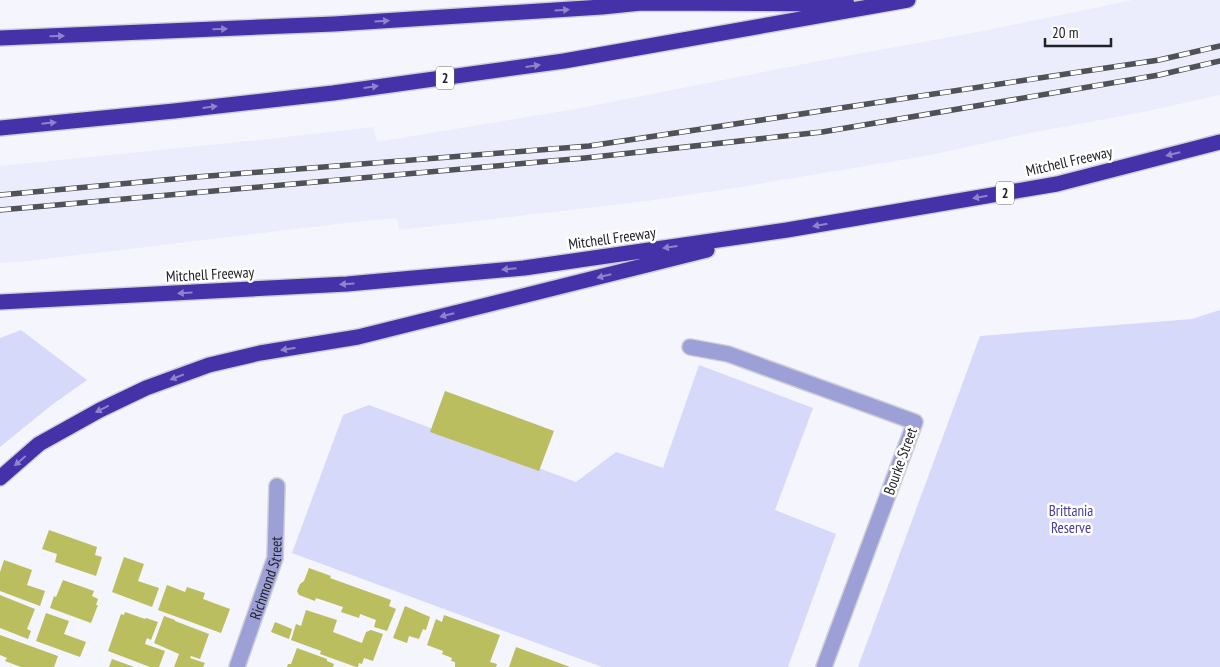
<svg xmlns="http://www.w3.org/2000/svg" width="1220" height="667" font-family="'PT Sans Narrow',sans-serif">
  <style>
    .built { fill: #ebecfc }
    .green { fill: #d7d9fa }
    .building { fill: #babe5f }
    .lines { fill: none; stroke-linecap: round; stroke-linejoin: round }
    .minor-casing { stroke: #cecfd7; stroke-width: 18 }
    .highway-casing { stroke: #cecfd7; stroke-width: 18 }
    .minor { stroke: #9d9fd7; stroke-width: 15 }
    .highway { stroke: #4531a8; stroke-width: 15 }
    .rail-casing { stroke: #515159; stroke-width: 5.5 }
    .rail { stroke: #fff; stroke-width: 4; stroke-dasharray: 11; stroke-linecap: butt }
    .oneway { fill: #8f83cb }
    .labels { text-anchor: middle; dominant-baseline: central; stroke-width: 5; stroke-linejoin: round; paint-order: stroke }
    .shield { fill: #fff; stroke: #646468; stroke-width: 1 }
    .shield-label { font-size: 14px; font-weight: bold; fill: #212128 }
    .street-label { font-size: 15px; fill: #212128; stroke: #fff }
    .park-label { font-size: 15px; fill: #473d9c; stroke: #fff }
  </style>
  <rect width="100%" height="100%" fill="#f4f5fd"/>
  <path class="built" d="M 1133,0 L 1220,0 L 1220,95 L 1138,113 L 1040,131 L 925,156 L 734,188 L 647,201 L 399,230 L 397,218 L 353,222 L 20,262 L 0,263 L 0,166 L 269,139 L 373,127 L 377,142 L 576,109 L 835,58 L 983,31 Z"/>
  <path class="green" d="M 1220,310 L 1220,667 L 858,667 L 980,336 L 1192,319 Z
    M 21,330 L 87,380 L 53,404 L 0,447 L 0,338 Z
    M 699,365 L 813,408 L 775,510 L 836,534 L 788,667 L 602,667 L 292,553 L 343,415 L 369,405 L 576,482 L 616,452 L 663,468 Z"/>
  <path class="building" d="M 445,391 L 554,431 L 539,471 L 430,432 Z
    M 49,530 L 97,547 L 95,555 L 102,557 L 96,576 L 55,562 L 57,554 L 42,549 Z
    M 124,557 L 144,564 L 138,581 L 159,588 L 152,607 L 112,592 Z
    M 4,560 L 32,570 L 27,585 L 45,591 L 40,606 L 0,591 L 0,572 Z
    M 309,568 L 331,576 L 330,578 L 391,600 L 389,606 L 396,609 L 387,631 L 374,627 L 376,620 L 360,614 L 359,618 L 341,612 L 343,607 L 316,598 L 315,601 L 299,595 L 297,591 L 300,584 L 304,581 Z
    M 63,580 L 94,591 L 92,596 L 98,599 L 96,605 L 98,605 L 91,623 L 50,608 L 54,596 L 56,597 Z
    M 167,585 L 185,592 L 187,587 L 205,593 L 203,599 L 230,609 L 221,633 L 158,610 Z
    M 0,595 L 35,609 L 27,629 L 31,631 L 28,639 L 0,628 Z
    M 405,606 L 430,617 L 426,630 L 423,629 L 419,639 L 409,636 L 407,643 L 393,638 Z
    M 306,610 L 337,620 L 333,632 L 362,643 L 366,632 L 371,630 L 383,634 L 373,661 L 364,658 L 362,664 L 359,663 L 358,667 L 356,667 L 320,654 L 321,651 L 291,640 L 296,624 L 301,626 Z
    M 125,612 L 145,619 L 146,618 L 158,622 L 151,640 L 147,638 L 145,644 L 165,651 L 159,667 L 150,667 L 108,651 L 121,614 L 124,615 Z
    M 46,613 L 69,621 L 64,634 L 86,642 L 80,657 L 36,641 Z
    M 444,615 L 500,635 L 490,662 L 497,664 L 496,667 L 455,667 L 455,662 L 451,661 L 452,658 L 442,654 L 443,651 L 427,645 L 436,619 L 442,622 Z
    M 164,616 L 175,620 L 175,621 L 209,634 L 200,659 L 191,656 L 190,658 L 205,663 L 203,667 L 174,667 L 179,654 L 154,643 Z
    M 275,622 L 292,629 L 289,639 L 271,632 Z
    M 0,635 L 58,656 L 54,667 L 21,667 L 5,661 L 7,658 L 0,655 Z
    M 516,647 L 570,667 L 509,667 Z
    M 297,648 L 327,659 L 327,661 L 334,664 L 333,667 L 287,667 L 288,664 L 291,664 Z
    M 112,659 L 134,667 L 109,667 Z"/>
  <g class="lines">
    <g class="minor-casing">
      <g id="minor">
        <path d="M 690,347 L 728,354 L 915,422 L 824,667"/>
        <path id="s1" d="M 237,667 L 275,558 L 277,486"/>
      </g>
    </g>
    <g class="highway-casing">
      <path id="highway" d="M 0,38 L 334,24 L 602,7 L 641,3 L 847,4
        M 0,128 L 174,111 L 333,93 L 564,61 L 908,0
        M 0,302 L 347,284 L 524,268 L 787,230 L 1057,184 L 1220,142
        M 0,478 L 39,444 L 100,410 L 146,388 L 209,365 L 260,353 L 358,337 L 707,250"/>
    </g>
    <use href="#minor" class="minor"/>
    <use href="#highway" class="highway"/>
    <g class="rail-casing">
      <path id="rail" d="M 0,195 L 196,177 L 589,146 L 1159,60 L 1220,46
        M 0,210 L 585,158 L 822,132 L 1159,75 L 1220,61"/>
    </g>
    <use href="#rail" class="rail"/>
  </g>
  <defs><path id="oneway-solid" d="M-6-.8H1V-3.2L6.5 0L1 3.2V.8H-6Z" transform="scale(1.25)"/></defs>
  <g class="oneway">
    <use href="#oneway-solid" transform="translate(562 10) rotate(-4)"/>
    <use href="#oneway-solid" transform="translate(382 21) rotate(-4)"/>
    <use href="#oneway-solid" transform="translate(220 29) rotate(-2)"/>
    <use href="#oneway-solid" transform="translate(57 36) rotate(-2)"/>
    <use href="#oneway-solid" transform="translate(533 66) rotate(-8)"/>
    <use href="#oneway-solid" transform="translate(371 87) rotate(-8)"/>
    <use href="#oneway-solid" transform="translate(210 107) rotate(-7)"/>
    <use href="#oneway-solid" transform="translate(49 123) rotate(-6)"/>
    <use href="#oneway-solid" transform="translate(1173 154) rotate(166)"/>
    <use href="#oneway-solid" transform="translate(980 197) rotate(170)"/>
    <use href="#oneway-solid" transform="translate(820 225) rotate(170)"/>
    <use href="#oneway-solid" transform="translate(670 247) rotate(172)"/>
    <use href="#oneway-solid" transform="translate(509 269) rotate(175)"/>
    <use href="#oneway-solid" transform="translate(604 276) rotate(166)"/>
    <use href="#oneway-solid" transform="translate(347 284) rotate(176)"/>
    <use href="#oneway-solid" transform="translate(185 293) rotate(177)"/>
    <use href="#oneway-solid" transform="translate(447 315) rotate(166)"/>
    <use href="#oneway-solid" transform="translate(288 349) rotate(171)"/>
    <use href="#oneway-solid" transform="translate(177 377) rotate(159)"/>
    <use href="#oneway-solid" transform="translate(102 409) rotate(153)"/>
    <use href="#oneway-solid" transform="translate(20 461) rotate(139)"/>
  </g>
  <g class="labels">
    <g class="shield">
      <rect x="436" y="66.5" width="18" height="23" rx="4"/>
      <rect x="996" y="181.5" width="18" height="23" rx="4"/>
    </g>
    <g class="shield-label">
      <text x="445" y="78">2</text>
      <text x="1005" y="193">2</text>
    </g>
    <g class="street-label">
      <text transform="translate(1069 161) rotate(-13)">Mitchell Freeway</text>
      <text transform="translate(612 238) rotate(-8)">Mitchell Freeway</text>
      <text transform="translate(210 274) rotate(-3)">Mitchell Freeway</text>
      <text transform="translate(900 461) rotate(-70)">Bourke Street</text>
      <text stroke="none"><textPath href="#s1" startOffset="94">Richmond Street</textPath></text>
    </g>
    <g class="park-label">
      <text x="1071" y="510">Brittania<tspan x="1071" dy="17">Reserve</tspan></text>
    </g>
  </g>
  <path d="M1045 38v8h66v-8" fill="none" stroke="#212128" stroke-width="2.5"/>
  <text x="1052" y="38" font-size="15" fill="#212128" stroke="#ffffff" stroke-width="4" paint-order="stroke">20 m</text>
</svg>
